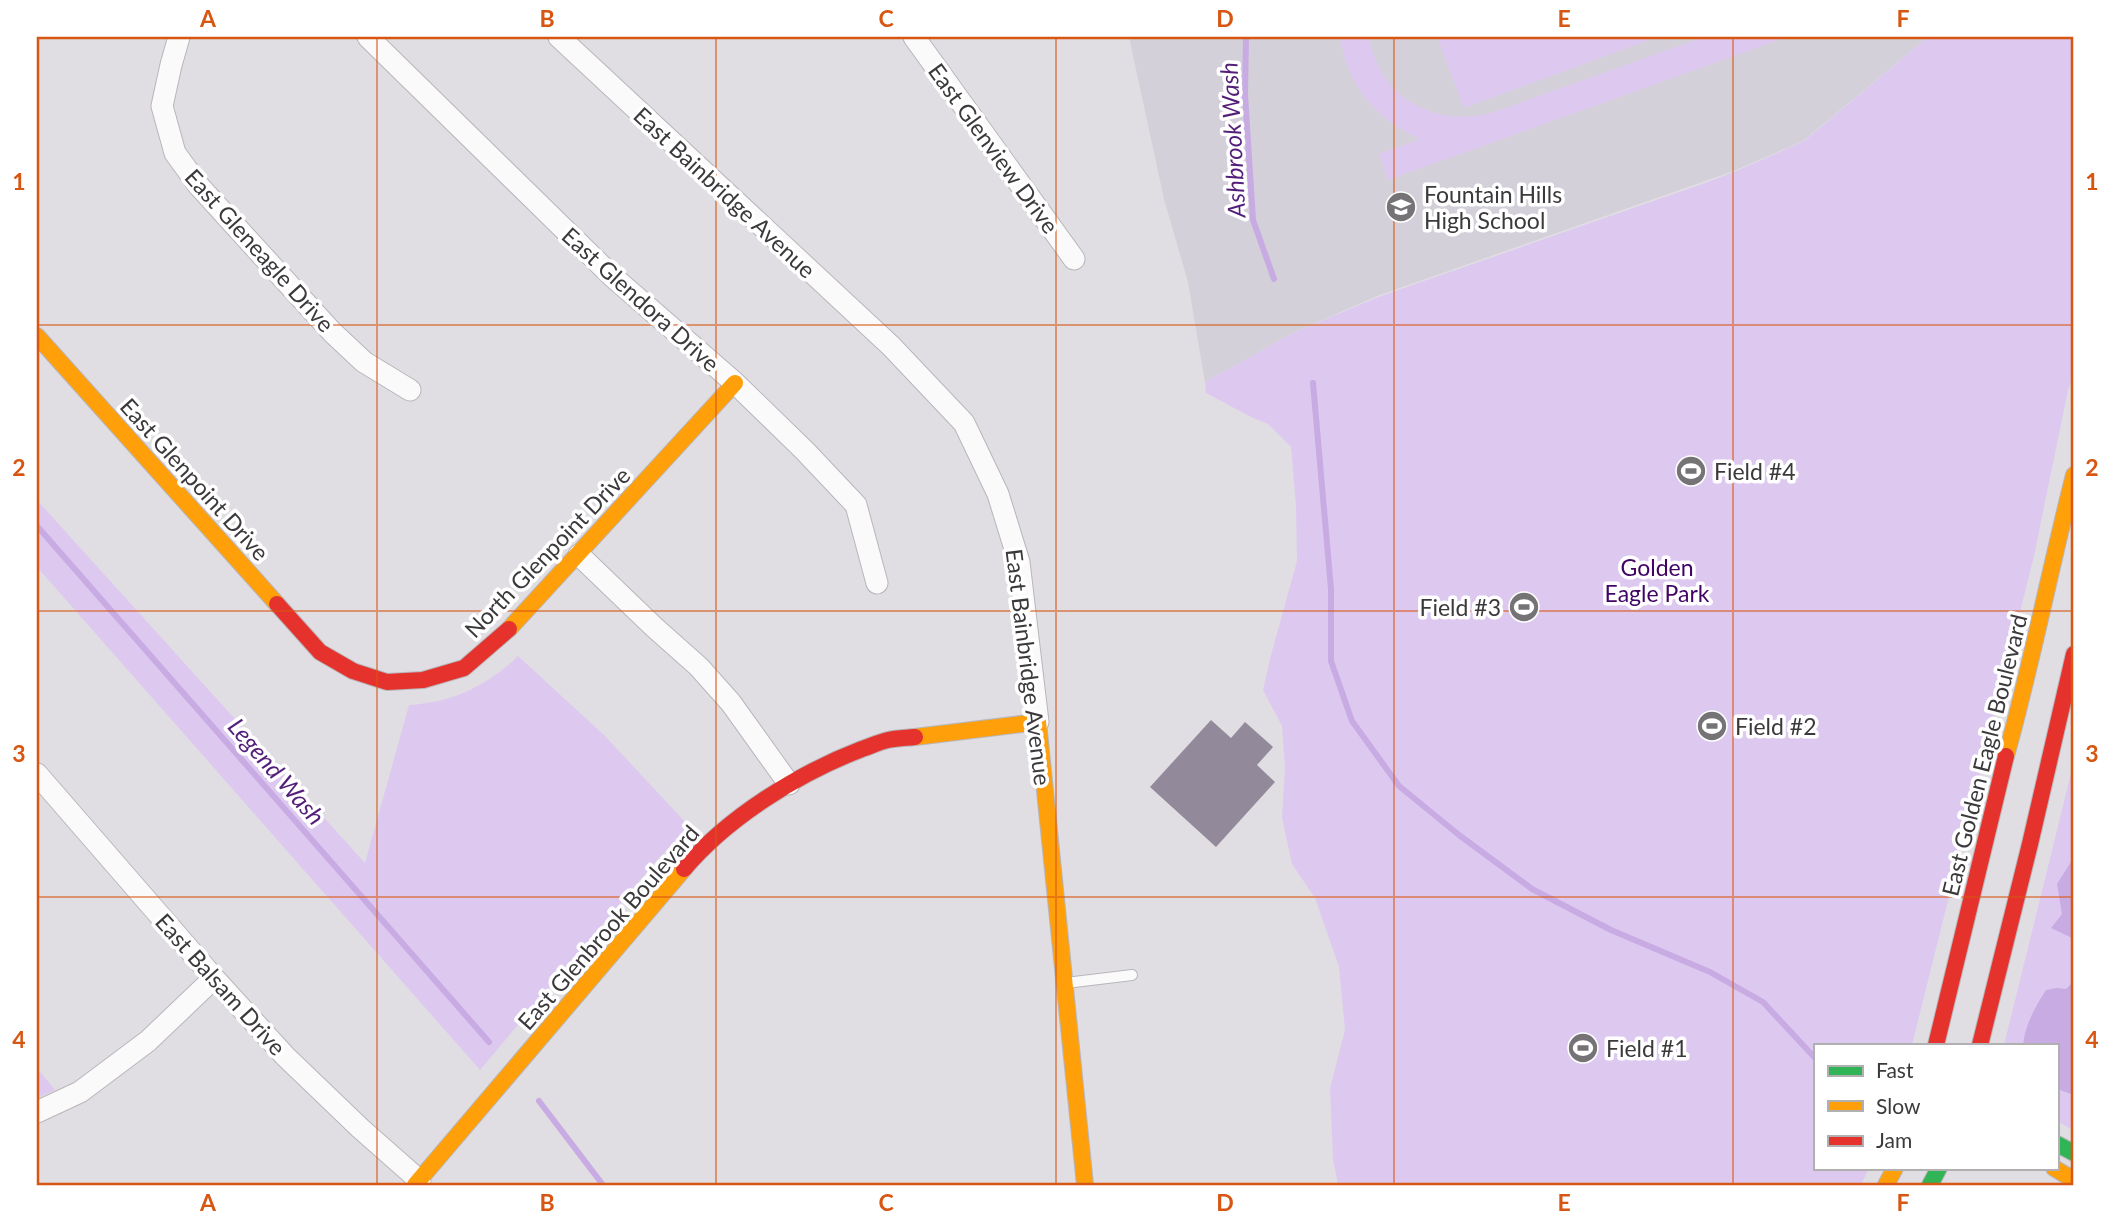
<svg xmlns="http://www.w3.org/2000/svg" width="2111" height="1222" font-family="Lato,sans-serif">
  <style>
    .built { fill: #d4d0d9 }
    .green { fill: #ddc9f0 }
    .water { fill: #c8abe3 }
    .lines { fill: none; stroke-linecap: round; stroke-linejoin: round }
    .stream { stroke: #c8abe3; stroke-width: 6 }
    .building { fill: #928a9a }
    .lane-casing { stroke: #b8b6ba; stroke-width: 12 }
    .street-casing { stroke: #b8b6ba; stroke-width: 23 }
    .fast-casing { stroke: #b8b6ba; stroke-width: 18 }
    .slow-casing { stroke: #b8b6ba; stroke-width: 18 }
    .jam-casing { stroke: #b8b6ba; stroke-width: 18 }
    .lane { stroke: #fafafb; stroke-width: 10 }
    .street { stroke: #fafafb; stroke-width: 21 }
    .fast { stroke: #30b455; stroke-width: 16 }
    .slow { stroke: #ff9f0a; stroke-width: 16 }
    .jam { stroke: #e5322d; stroke-width: 16 }
    .grid { fill: none; stroke: #d75611; stroke-width: 2; stroke-opacity: 0.55 }
    .labels { text-anchor: middle; dominant-baseline: central; stroke-width: 7; stroke-linejoin: round; paint-order: stroke }
    .street-label { font-size: 23px; fill: #3b393c; stroke: #fff }
    .poi-label { font-size: 23px; fill: #3b393c; stroke: #fff; text-anchor: start }
    .park-label { font-size: 23px; fill: #410465; stroke: #fff }
    .water-label { font-size: 24px; font-style: italic; fill: #531e79; stroke: #fff }
    .neatline { fill: none; stroke: #d75611; stroke-width: 2.5 }
    .grid-label { font-size: 23px; text-anchor: middle; font-weight: bold; fill: #d75611 }
  </style>
  <rect width="100%" height="100%" fill="#e0dee3"/>
  <path class="built" d="M 1129,37 L 1928,37 L 1803,141 L 1731,172 L 1377,296 L 1293,333 L 1205,382 L 1188,282 L 1164,199 Z"/>
  <path class="green" d="M 1340,37 L 1369,37 C 1380,100 1438,130 1497,111 L 1704,37 L 1787,37 L 1388,180 L 1379,154 L 1420,139 C 1376,120 1347,84 1340,37 Z
    M 1437,37 L 1657,37 L 1464,108 Z
    M 1928,37 L 2074,37 L 2074,374 L 2068,390 L 2034,556 L 1912,1045 L 1815,1045 L 1815,1168 L 1869,1168 L 1861,1185 L 1338,1185 L 1333,1159 L 1330,1088 L 1345,1030 L 1339,967 L 1315,898 L 1292,864 L 1282,818 L 1285,768 L 1282,726 L 1263,690 L 1271,655 L 1297,561 L 1296,506 L 1291,447 L 1268,424 L 1251,417 L 1206,393 L 1205,382 L 1293,333 L 1378,297 L 1702,184 L 1734,172 L 1804,141 Z
    M 37,500 L 365,863 L 409,705 C 452,703 487,686 518,656 L 604,735 L 690,827 L 657,860 L 480,1070 L 37,567 Z
    M 2074,761 L 2074,1131 L 2057,1121 L 2057,1045 L 2004,1045 Z
    M 37,1068 L 55,1090 L 37,1098 Z"/>
  <path class="water" d="M 2074,857 L 2074,939 L 2051,928 L 2062,914 L 2057,884 Z
    M 2074,981 L 2074,1095 L 2057,1089 L 2057,1045 L 2023,1045 C 2025,1025 2035,1007 2046,990 L 2057,988 L 2066,989 Z"/>
  <g class="lines">
    <path class="stream" d="M 1246,37 L 1245,95 L 1253,220 L 1274,279
      M 1313,383 L 1331,589 L 1331,661 L 1352,721 L 1399,786 L 1459,835 L 1532,889 L 1611,930 L 1710,972 L 1763,1002 L 1815,1058
      M 37,526 L 489,1042
      M 539,1101 L 603,1185"/>
  </g>
  <path class="building" d="M 1211,720 L 1231,738 L 1245,722 L 1273,747 L 1257,765 L 1275,782 L 1216,847 L 1150,787 Z"/>
  <g class="lines">
    <g class="lane-casing">
      <path id="lane" d="M 1066,983 L 1132,975"/>
    </g>
    <g class="street-casing">
      <path id="street" d="M 179,37 L 171,65 L 162,106 L 175,153 L 199,186 L 332,332 L 364,362 L 410,390
        M 368,37 L 612,276 L 735,383 L 805,451 L 856,505 L 877,583
        M 559,37 L 891,346 L 964,423 L 998,494 L 1019,562 L 1038,722
        M 914,37 L 1074,259
        M 579,555 L 654,627 L 699,667 L 731,703 L 789,784
        M 37,774 L 214,978 L 285,1056 L 360,1128 L 420,1181
        M 37,1112 L 80,1092 L 148,1041 L 214,978"/>
    </g>
    <g class="fast-casing">
      <path id="fast" d="M 2057,1144 L 2074,1153
        M 1930,1185 L 1939,1168"/>
    </g>
    <g class="slow-casing">
      <path id="slow" d="M 37,336 L 277,604
        M 509,629 L 735,383
        M 915,737 L 1038,722 L 1085,1185
        M 2006,756 C 2032,663 2050,569 2074,475
        M 2054,1168 L 2074,1180
        M 415,1185 L 684,869
        M 1886,1185 L 1895,1168"/>
    </g>
    <g class="jam-casing">
      <path id="jam" d="M 277,604 L 320,652 L 353,671 L 387,682 L 423,680 L 464,668 L 509,629
        M 684,869 C 728,817 799,773 862,749 C 871,746 879,742 888,740 C 897,738 906,738 915,737
        M 1936,1045 L 2006,756
        M 1980,1045 L 2030,844 L 2074,654"/>
    </g>
    <use href="#lane" class="lane"/>
    <use href="#street" class="street"/>
    <use href="#fast" class="fast"/>
    <use href="#slow" class="slow"/>
    <use href="#jam" class="jam"/>
  </g>
  <path class="grid" d="M 377,37 L 377,1185M 716,37 L 716,1185M 1056,37 L 1056,1185M 1394,37 L 1394,1185M 1733,37 L 1733,1185M 37,325 L 2074,325M 37,611 L 2074,611M 37,897 L 2074,897"/>
  <defs>
    <g id="school-disc" transform="scale(1.575)"><circle r="9.5" fill="#757376" stroke="#fff"/><path d="M0-5L7-2L0 1L-7-2ZM-4 1L0 2.5L4 1V4Q0 6-4 4Z" fill="#fff"/></g>
    <g id="stadium-disc" transform="scale(1.575)"><circle r="9.5" fill="#757376" stroke="#fff"/><path d="M0-5a6.5 5 0 1 0 0 10a6.5 5 0 1 0 0-10ZM-3.5-1.8h7v3.6h-7Z" fill="#fff"/></g>
  </defs>
  <g fill-rule="evenodd">
    <use href="#school-disc" x="1401" y="207"/>
    <use href="#stadium-disc" x="1691" y="471"/>
    <use href="#stadium-disc" x="1524" y="607"/>
    <use href="#stadium-disc" x="1712" y="726"/>
    <use href="#stadium-disc" x="1583" y="1048"/>
  </g>
  <g class="labels">
    <g class="street-label">
      <text transform="translate(994 148) rotate(54)">East Glenview Drive</text>
      <text transform="translate(725 192) rotate(43)">East Bainbridge Avenue</text>
      <text transform="translate(260 250) rotate(48)">East Gleneagle Drive</text>
      <text transform="translate(641 299) rotate(42)">East Glendora Drive</text>
      <text transform="translate(195 479) rotate(48)">East Glenpoint Drive</text>
      <text transform="translate(547 552) rotate(-46)">North Glenpoint Drive</text>
      <text transform="translate(1029 667) rotate(83)">East Bainbridge Avenue</text>
      <text transform="translate(1984 755) rotate(-76)">East Golden Eagle Boulevard</text>
      <text transform="translate(608 927) rotate(-49)">East Glenbrook Boulevard</text>
      <text transform="translate(221 984) rotate(48)">East Balsam Drive</text>
    </g>
    <g class="poi-label">
      <text x="1424" y="194">Fountain Hills<tspan x="1424" dy="26">High School</tspan></text>
      <text x="1714" y="471">Field #4</text>
      <text x="1501" y="607" text-anchor="end">Field #3</text>
      <text x="1735" y="726">Field #2</text>
      <text x="1606" y="1048">Field #1</text>
    </g>
    <g class="park-label">
      <text x="1657" y="567">Golden<tspan x="1657" dy="26">Eagle Park</tspan></text>
    </g>
    <g class="water-label">
      <text transform="translate(1232 140) rotate(-93)">Ashbrook Wash</text>
      <text transform="translate(277 771) rotate(49)">Legend Wash</text>
    </g>
  </g>
  <rect width="2111" height="1222" fill="none" stroke="#ffffff" stroke-width="77"/>
  <rect x="1814" y="1044" width="245" height="126" fill="#ffffff" stroke="#b1b0b1" stroke-width="2"/>
  <rect x="1828" y="1066" width="35" height="10" fill="#30b455" stroke="#b1b0b1" stroke-width="2"/>
  <text x="1876" y="1078" font-size="21" fill="#3b393c">Fast</text>
  <rect x="1828" y="1101" width="35" height="10" fill="#ff9f0a" stroke="#b1b0b1" stroke-width="2"/>
  <text x="1876" y="1114" font-size="21" fill="#3b393c">Slow</text>
  <rect x="1828" y="1136" width="35" height="10" fill="#e5322d" stroke="#b1b0b1" stroke-width="2"/>
  <text x="1876" y="1148" font-size="21" fill="#3b393c">Jam</text>
  <rect x="38" y="38" width="2034" height="1146" class="neatline"/>
  <g class="grid-label">
    <text x="208" y="27">A</text>
    <text x="547" y="27">B</text>
    <text x="886" y="27">C</text>
    <text x="1225" y="27">D</text>
    <text x="1564" y="27">E</text>
    <text x="1903" y="27">F</text>
    <text x="19" y="190">1</text>
    <text x="2092" y="190">1</text>
    <text x="19" y="476">2</text>
    <text x="2092" y="476">2</text>
    <text x="19" y="762">3</text>
    <text x="2092" y="762">3</text>
    <text x="19" y="1048">4</text>
    <text x="2092" y="1048">4</text>
    <text x="208" y="1211">A</text>
    <text x="547" y="1211">B</text>
    <text x="886" y="1211">C</text>
    <text x="1225" y="1211">D</text>
    <text x="1564" y="1211">E</text>
    <text x="1903" y="1211">F</text>
  </g>
</svg>
